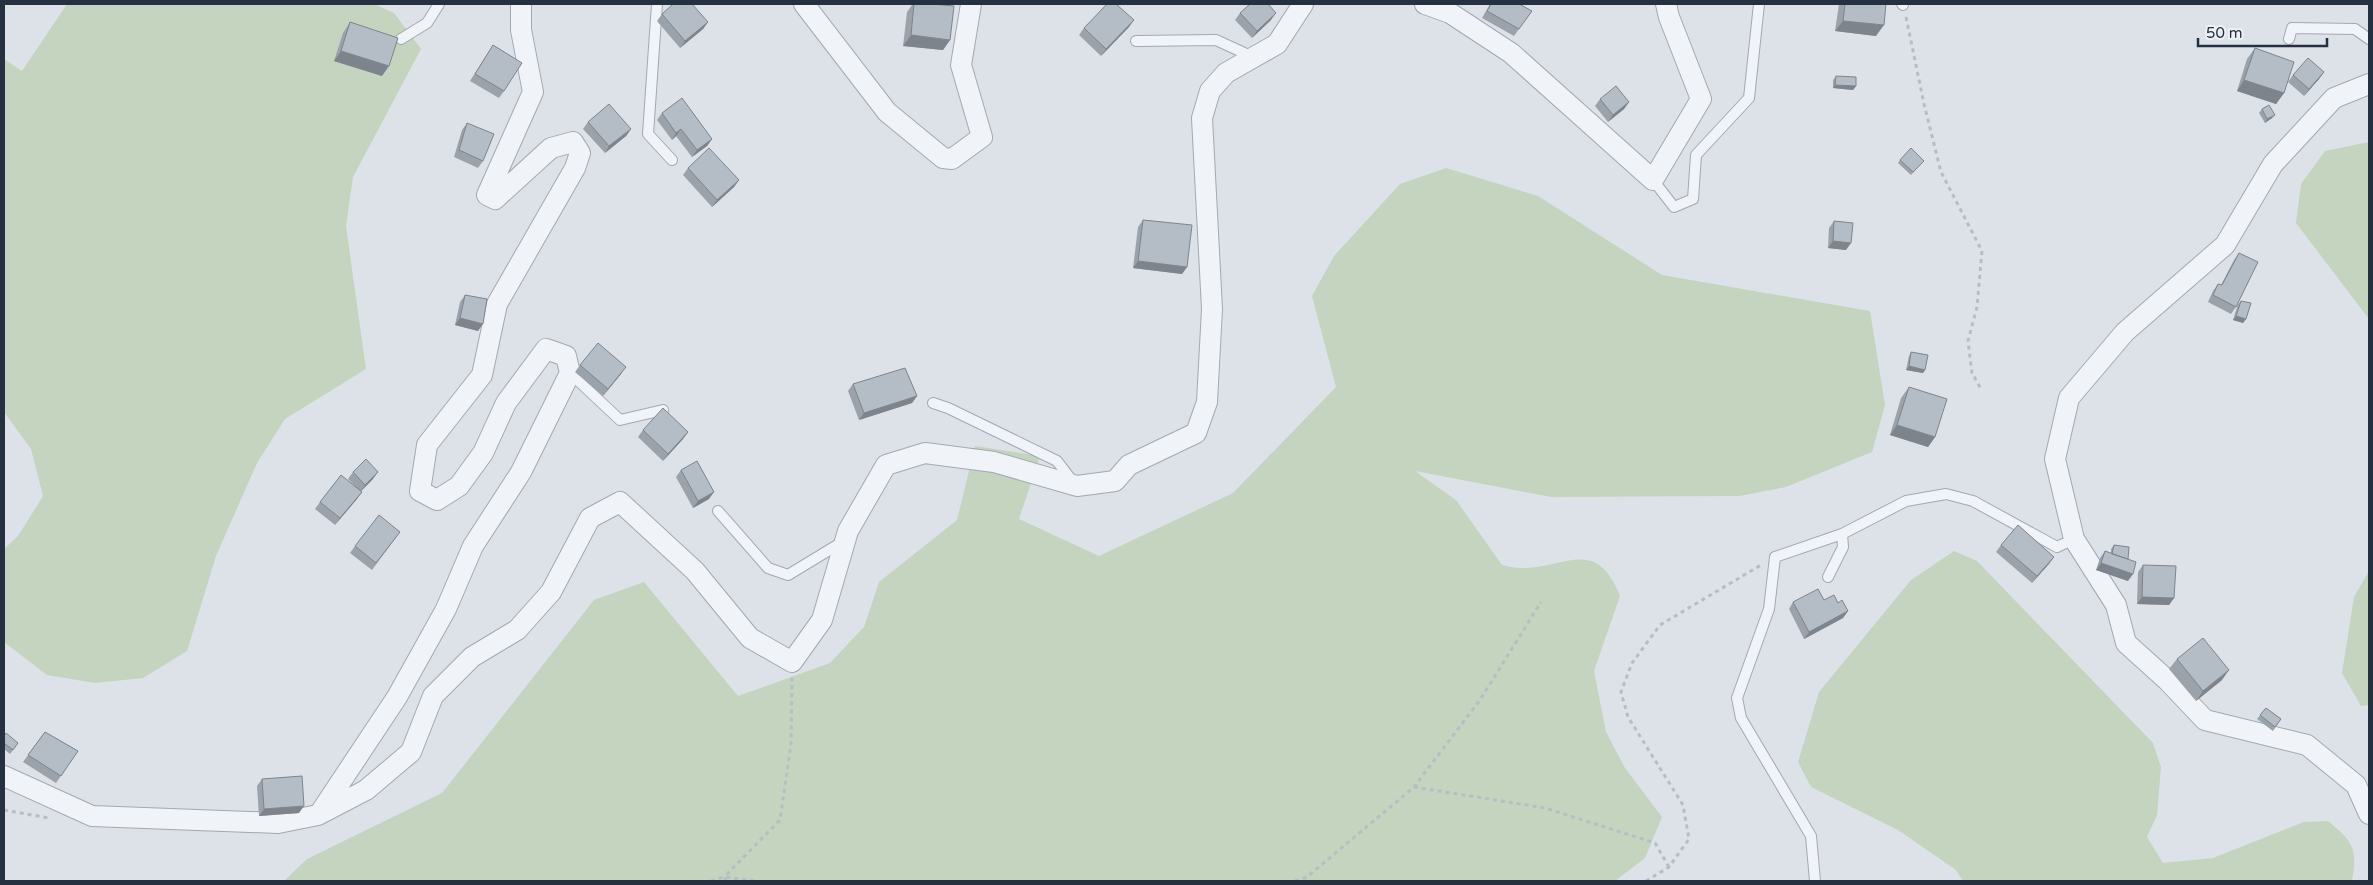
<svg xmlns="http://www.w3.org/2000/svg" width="2373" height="885" font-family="'Varela Round',sans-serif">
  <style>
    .green { fill: #c4d4be }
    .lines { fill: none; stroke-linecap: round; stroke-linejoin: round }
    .lane-casing { stroke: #a2a9b3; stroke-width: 12 }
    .street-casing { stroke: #a2a9b3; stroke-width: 22 }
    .path { stroke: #b7bdc4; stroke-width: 3; stroke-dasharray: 4 4; stroke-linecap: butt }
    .lane { stroke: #f0f3f7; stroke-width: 10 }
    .street { stroke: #f0f3f7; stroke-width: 20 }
    .wall { fill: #9ba2aa }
    .shaded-wall { fill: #7e848b }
    .building { fill: #b4bcc6; stroke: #7e848b }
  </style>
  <rect width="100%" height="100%" fill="#dde2e9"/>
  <path class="green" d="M 67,4 L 374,4 L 394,13 L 421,49 L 353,177 L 346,226 L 366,369 L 285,419 L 257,463 L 216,556 L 187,651 L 143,678 L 95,683 L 47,675 L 4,642 L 4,549 L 18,536 L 43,496 L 31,449 L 4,412 L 4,59 L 22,71 Z
    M 2369,142 L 2369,319 L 2296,223 L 2301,184 L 2325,151 Z
    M 1446,168 L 1538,196 L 1662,275 L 1870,311 L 1885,405 L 1872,452 L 1786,487 L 1739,496 L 1551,497 L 1415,471 L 1456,500 L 1502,565 C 1508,566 1515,568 1522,568 C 1567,568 1596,536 1620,596 L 1594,671 L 1606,732 L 1625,768 L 1662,817 L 1645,858 L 1615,881 L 284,881 L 307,859 L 442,793 L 594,600 L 644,582 L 738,696 L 830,663 L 864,627 L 879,582 L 957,520 L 975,446 L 1040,456 L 1019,519 L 1099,556 L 1233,493 L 1336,387 L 1312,296 L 1334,256 L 1400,184 Z
    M 1954,551 L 1977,561 L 2153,743 L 2161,767 L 2157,815 L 2147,837 L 2163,863 L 2213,858 L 2304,822 L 2328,821 C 2353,842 2358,848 2352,881 L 1963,881 L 1956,870 L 1898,830 L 1811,787 L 1798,762 L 1819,692 L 1911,580 Z
    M 2369,571 L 2369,705 L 2361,706 L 2342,673 L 2354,597 Z"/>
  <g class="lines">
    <g class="lane-casing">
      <path id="lane" d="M 657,4 L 648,134 L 672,160
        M 1902,4 L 1903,5
        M 401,39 L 427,23 L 439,4
        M 2289,39 L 2292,28 L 2355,29 L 2369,39
        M 1136,41 L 1216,40 L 1253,57
        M 1653,180 L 1674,207 L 1693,199 L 1696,155 L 1749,98 L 1759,4
        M 570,373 L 620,420 L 663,410
        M 933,403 L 948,408 L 1057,461 L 1073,482
        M 718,511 L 768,568 L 788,575 L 844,541
        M 1828,577 L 1843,547 L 1842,534
        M 1815,881 L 1811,836 L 1741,718 L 1737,698 L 1769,609 L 1775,557 L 1842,534 L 1906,501 L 1946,494 L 1973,501 L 2057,547 L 2074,539"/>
    </g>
    <g class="street-casing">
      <path id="street" d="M 804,4 L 887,112 L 943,158 L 952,159 L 982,137 L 961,65 L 971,4
        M 1425,4 L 1450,13 L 1511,53 L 1653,180 L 1701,99 L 1669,17 L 1666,4
        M 2369,84 L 2334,98 L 2273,164 L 2225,245 L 2125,332 L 2069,398 L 2055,459 L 2074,539 L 2116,605 L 2126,643 L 2167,680 L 2205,720 L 2307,745 L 2356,785 L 2369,814
        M 4,776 L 92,816 L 278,823 L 318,815 L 366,790 L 411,752 L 433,696 L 472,657 L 517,630 L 551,592 L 590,518 L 620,502 L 695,571 L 750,638 L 792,662 L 822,620 L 848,531 L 886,465 L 925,453 L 994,462 L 1077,486 L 1115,481 L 1129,465 L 1196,433 L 1207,402 L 1212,309 L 1202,118 L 1210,91 L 1226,73 L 1277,44 L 1303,4
        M 320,813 L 397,697 L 446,609 L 473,546 L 521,472 L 570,373 L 566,356 L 546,349 L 506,403 L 483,453 L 459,486 L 437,500 L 420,491 L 427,445 L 482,375 L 497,304 L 575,168 L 580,153 L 573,142 L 551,148 L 495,199 L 487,195 L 533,92 L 521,30 L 521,4"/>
    </g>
    <path class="path" d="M 1906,17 L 1924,104 L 1941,172 L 1982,251 L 1977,307 L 1968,341 L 1972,373 L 1981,389
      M 1414,787 L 1545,808 L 1655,843 L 1669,867
      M 4,810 L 49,818
      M 711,881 L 724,877 L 755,881
      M 726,881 L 724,877 L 780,820 L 791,744 L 792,678
      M 1295,881 L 1307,877 L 1414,787 L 1480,700 L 1541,602
      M 1646,881 L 1669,867 L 1689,839 L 1683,805 L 1628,717 L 1621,692 L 1632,663 L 1660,625 L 1761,565"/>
    <use href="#lane" class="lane"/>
    <use href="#street" class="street"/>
  </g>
  <path class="wall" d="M 908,4 L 946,4 L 945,5 L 950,40 L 943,50 L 903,46 L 907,12 L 912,5 Z
    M 1490,4 L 1519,4 L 1532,11 L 1514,36 L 1482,18 Z
    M 1839,4 L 1886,4 L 1876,36 L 1835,31 Z
    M 1240,13 L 1271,20 L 1252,38 L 1235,20 Z
    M 662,14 L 708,22 L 703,29 L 680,48 L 657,21 Z
    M 350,22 L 382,76 L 334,61 L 343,33 Z
    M 1129,27 L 1101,56 L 1079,35 L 1084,28 Z
    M 493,45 L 504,91 L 499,98 L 470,81 Z
    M 2255,48 L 2284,93 L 2276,104 L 2237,91 L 2247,59 Z
    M 2324,72 L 2319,79 L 2304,96 L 2288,82 L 2293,75 Z
    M 1836,76 L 1856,86 L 1853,90 L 1833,88 L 1833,80 Z
    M 1600,99 L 1629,102 L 1624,109 L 1608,122 L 1595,106 Z
    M 2262,109 L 2272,118 L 2265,123 L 2259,113 Z
    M 662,113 L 712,139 L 707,146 L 692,157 L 676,136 L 672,140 L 657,120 Z
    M 588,122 L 631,129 L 626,136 L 605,153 L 583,129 Z
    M 467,123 L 483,161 L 478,168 L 454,157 L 462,130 Z
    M 1900,160 L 1924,161 L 1911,175 L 1898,163 Z
    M 688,168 L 739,180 L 734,187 L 712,207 L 683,175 Z
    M 1143,220 L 1187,267 L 1182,274 L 1133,268 L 1138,227 Z
    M 1834,221 L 1846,250 L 1828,248 L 1829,228 Z
    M 2239,253 L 2236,307 L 2231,314 L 2208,302 L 2213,291 L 2218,284 L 2221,285 L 2234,260 Z
    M 465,295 L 478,331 L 455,325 L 460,302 Z
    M 2241,301 L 2246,319 L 2243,323 L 2233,320 L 2238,304 Z
    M 1911,352 L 1925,370 L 1923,373 L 1906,370 L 1909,356 Z
    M 580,365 L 621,374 L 603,396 L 575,372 Z
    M 853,384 L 917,396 L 912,403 L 859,420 L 848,391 Z
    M 1909,387 L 1935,437 L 1928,447 L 1890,435 L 1901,398 Z
    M 643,430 L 688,432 L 683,439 L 663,461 L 638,437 Z
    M 681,470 L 709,499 L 693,508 L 676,477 Z
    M 353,472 L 373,479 L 361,491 L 362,492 L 357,499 L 335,525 L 315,509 L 320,502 L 354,485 L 348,479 Z
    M 400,532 L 372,570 L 350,553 L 355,546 Z
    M 2001,545 L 2054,557 L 2032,583 L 1996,552 Z
    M 2114,545 L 2128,559 L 2128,581 L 2096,570 L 2100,558 L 2105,551 L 2111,553 L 2111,549 Z
    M 2143,565 L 2174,598 L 2169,605 L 2137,604 L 2138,572 Z
    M 1824,600 L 1848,611 L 1843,618 L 1804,639 L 1789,609 L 1793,602 Z
    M 2177,659 L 2222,680 L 2196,701 L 2169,669 Z
    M 2266,708 L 2281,719 L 2273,731 L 2257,719 Z
    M 45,732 L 78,751 L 56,783 L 23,762 Z
    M 4,736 L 18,743 L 10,754 L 4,749 Z
    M 262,779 L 299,813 L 259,816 L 257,786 Z"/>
  <path class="shaded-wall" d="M 1276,13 L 1271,20 L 1252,38 L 1257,31 Z
    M 1134,20 L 1129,27 L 1101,56 L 1106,49 Z
    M 1843,21 L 1884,25 L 1876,36 L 1835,31 Z
    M 708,22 L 703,29 L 680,48 L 685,41 Z
    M 911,35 L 950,40 L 943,50 L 903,46 Z
    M 341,51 L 389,66 L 382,76 L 334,61 Z
    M 2324,72 L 2319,79 L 2304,96 L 2309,89 Z
    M 2244,80 L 2284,93 L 2276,104 L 2237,91 Z
    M 1835,85 L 1856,86 L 1853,90 L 1833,88 Z
    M 1629,102 L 1624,109 L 1608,122 L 1613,115 Z
    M 2275,115 L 2272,118 L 2265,123 L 2267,119 Z
    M 631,129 L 626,136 L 605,153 L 609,146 Z
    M 681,129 L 676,136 L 672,140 L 676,133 Z
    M 712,139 L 707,146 L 692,157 L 697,150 Z
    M 739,180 L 734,187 L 712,207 L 717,200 Z
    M 1833,241 L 1851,243 L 1846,250 L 1828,248 Z
    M 1138,261 L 1187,267 L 1182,274 L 1133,268 Z
    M 2236,316 L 2246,319 L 2243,323 L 2233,320 Z
    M 460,318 L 483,324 L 478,331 L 455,325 Z
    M 1909,366 L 1925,370 L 1923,373 L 1906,370 Z
    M 626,367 L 621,374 L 603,396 L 608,389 Z
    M 917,396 L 912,403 L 859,420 L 864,413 Z
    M 1897,425 L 1935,437 L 1928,447 L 1890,435 Z
    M 688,432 L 683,439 L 663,461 L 668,454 Z
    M 378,472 L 373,479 L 360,492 L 365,485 Z
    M 362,492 L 357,499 L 335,525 L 340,518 Z
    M 714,492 L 709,499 L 693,508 L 698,501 Z
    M 2054,557 L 2049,564 L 2032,583 L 2037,576 Z
    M 2101,563 L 2133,574 L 2128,581 L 2096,570 Z
    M 2142,597 L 2174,598 L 2169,605 L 2137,604 Z
    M 1848,611 L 1843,618 L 1804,639 L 1809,632 Z
    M 2229,670 L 2222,680 L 2196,701 L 2203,691 Z
    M 304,806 L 299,813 L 259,816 L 264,809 Z"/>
  <path class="building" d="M 673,4 L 692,4 L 708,22 L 685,41 L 662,14 Z
    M 914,4 L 932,4 L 954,6 L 950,40 L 911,35 Z
    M 1107,4 L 1116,4 L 1134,20 L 1106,49 L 1084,28 Z
    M 1250,4 L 1268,4 L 1276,13 L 1257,31 L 1240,13 Z
    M 1491,4 L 1519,4 L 1532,11 L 1519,29 L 1487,11 Z
    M 1845,4 L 1886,4 L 1884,25 L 1843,21 Z
    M 350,22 L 398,38 L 389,66 L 341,51 Z
    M 493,45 L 522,63 L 504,91 L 475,74 Z
    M 2255,48 L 2294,62 L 2284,93 L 2244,80 Z
    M 2308,58 L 2324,72 L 2309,89 L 2293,75 Z
    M 1836,76 L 1856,77 L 1856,86 L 1835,85 Z
    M 1616,86 L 1629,102 L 1613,115 L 1600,99 Z
    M 682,98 L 712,139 L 697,150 L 681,129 L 676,133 L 662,113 Z
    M 609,104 L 631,129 L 609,146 L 588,122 Z
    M 2269,105 L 2275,115 L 2267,119 L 2262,109 Z
    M 467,123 L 494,134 L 483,161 L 459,150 Z
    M 709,148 L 739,180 L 717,200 L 688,168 Z
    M 1911,148 L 1924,161 L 1913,172 L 1900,160 Z
    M 1143,220 L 1192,225 L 1187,267 L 1138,261 Z
    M 1834,221 L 1853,223 L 1851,243 L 1833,241 Z
    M 2239,253 L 2258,262 L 2236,307 L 2213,295 L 2218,284 L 2222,285 Z
    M 465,295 L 487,299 L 483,324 L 460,318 Z
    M 2241,301 L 2251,303 L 2246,319 L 2236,316 Z
    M 598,343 L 626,367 L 608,389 L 580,365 Z
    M 1911,352 L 1928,355 L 1925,370 L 1909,366 Z
    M 905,368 L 917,396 L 864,413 L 853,384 Z
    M 1909,387 L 1947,399 L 1935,437 L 1897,425 Z
    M 663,408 L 688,432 L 668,454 L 643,430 Z
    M 366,459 L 378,472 L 365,485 L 353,472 Z
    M 697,461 L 714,492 L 698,501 L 681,470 Z
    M 341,475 L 362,492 L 340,518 L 320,502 Z
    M 379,515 L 400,532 L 376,563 L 355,546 Z
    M 2018,525 L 2054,557 L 2037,576 L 2001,545 Z
    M 2114,545 L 2129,547 L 2128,559 L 2112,554 Z
    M 2105,551 L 2136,562 L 2133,574 L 2101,563 Z
    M 2143,565 L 2176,566 L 2174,598 L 2142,597 Z
    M 1818,589 L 1824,600 L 1834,595 L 1838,603 L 1842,600 L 1848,611 L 1809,632 L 1793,602 Z
    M 2203,638 L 2229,670 L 2203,691 L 2177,659 Z
    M 2266,708 L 2281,719 L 2275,727 L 2260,715 Z
    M 45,732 L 78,751 L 61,776 L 28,755 Z
    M 6,733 L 18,743 L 13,750 L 4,743 L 4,736 Z
    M 302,776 L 304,806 L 264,809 L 262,779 Z"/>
  <rect width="2373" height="885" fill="none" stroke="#253141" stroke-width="10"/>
  <path d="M2198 38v8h129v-8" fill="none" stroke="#253141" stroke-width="2.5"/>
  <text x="2206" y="38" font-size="15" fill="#253141" stroke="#edf1f6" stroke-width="4" paint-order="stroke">50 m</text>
</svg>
